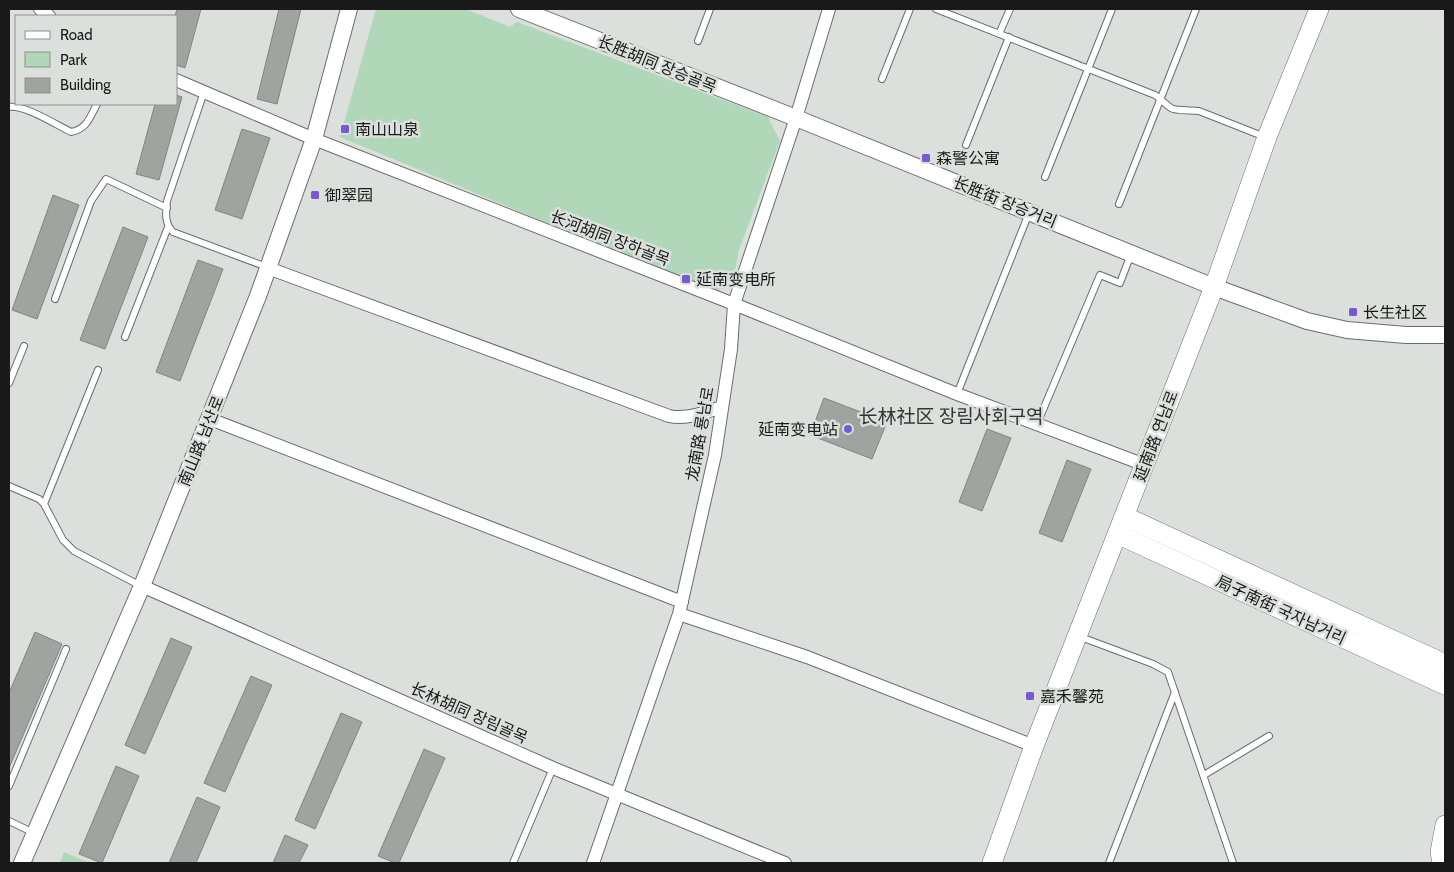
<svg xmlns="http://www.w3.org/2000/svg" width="1454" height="872" font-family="Cabin,'Noto Sans SC','Noto Sans KR',sans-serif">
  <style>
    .green { fill: #b0d7b8 }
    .building { fill: #a0a4a0; stroke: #818582 }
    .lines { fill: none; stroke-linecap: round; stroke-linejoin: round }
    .service-casing { stroke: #696d6a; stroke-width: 8 }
    .minor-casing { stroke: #696d6a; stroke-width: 14 }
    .tertiary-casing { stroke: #696d6a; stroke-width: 18 }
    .secondary-casing { stroke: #696d6a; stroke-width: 20 }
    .service { stroke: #fff; stroke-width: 6 }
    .minor { stroke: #fff; stroke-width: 12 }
    .tertiary { stroke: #fff; stroke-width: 16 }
    .secondary { stroke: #fff; stroke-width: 19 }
    .poi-dot { fill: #7959d3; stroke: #dce0dc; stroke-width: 2 }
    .labels { text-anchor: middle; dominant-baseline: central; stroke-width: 5; stroke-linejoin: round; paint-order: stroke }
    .street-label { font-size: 16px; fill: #181918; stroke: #dce0dc }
    .poi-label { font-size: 16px; fill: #181918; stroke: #dce0dc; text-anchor: start }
    .quarter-label { font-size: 19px; fill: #323533; stroke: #dce0dc }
  </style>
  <rect width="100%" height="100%" fill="#dce0dc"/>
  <path class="green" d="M 376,9 L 466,9 L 510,27 L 517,22 L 768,117 L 780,141 L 739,250 L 733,284 L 714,292 L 340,137 Z
    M 64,852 L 90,863 L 60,863 Z"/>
  <path class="building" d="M 177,9 L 201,9 L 185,68 L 176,65 L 176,16 L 175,16 Z
    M 279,9 L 301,9 L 277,104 L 257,99 Z
    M 176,95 L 182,97 L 159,180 L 136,174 L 155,104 L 176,104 Z
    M 242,129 L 270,138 L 242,219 L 215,210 Z
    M 53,195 L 79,205 L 37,319 L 12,310 Z
    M 123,227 L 148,237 L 105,349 L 80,340 Z
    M 198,260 L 223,269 L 180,381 L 156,372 Z
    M 824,398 L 887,422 L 872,459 L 810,435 Z
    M 987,429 L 1011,438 L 982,511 L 959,502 Z
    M 1067,460 L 1091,469 L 1062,542 L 1039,533 Z
    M 35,632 L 62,644 L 9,768 L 9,693 Z
    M 171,638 L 192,647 L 145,754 L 125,745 Z
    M 251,676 L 272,685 L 225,792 L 204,783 Z
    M 341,713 L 362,722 L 315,829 L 295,820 Z
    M 424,749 L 445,758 L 399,863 L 395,863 L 378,856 Z
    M 116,766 L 139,776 L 102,863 L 79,854 Z
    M 197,797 L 220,807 L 196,863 L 169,863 Z
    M 285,835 L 308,845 L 299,863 L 273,863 Z"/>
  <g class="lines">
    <g class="service-casing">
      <path id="service" d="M 936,9 L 1155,95 C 1161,99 1165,104 1171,108 C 1175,111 1192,110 1199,111 L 1265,137
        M 999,34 L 1010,9
        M 698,41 L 710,9
        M 882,79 L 910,9
        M 204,92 L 167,201 C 166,212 164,223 173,232 L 267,267
        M 9,107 C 25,105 55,124 71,132 C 87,129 90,117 97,104
        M 966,145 L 1009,37
        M 1045,177 L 1112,9
        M 1119,204 L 1196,9
        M 55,299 L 91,201 L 106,179 L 167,208
        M 125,337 L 168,227
        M 9,383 L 24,346
        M 957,394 L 1029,213
        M 1037,424 L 1100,275 L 1120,283 L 1131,254
        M 9,486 L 39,499 L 44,504 L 63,540 L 74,551 L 141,586
        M 44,504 L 98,370
        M 1078,636 L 1153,664 L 1168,672 L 1233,863
        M 1204,775 L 1269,736
        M 9,786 L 66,649
        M 9,821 L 34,833
        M 513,863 L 553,768
        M 1109,863 L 1175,692"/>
    </g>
    <g class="minor-casing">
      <path id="minor" d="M 40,9 L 49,16
        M 176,80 L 314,139 L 734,304 L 957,394 L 1145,465
        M 268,268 L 669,416 C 687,420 705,412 722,407
        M 210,419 L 682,602
        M 142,586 L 553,768 L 785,863
        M 679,614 L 807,657 L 1034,746
        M 593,863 L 679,614 L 715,455 L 731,349 L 734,304 L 796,118 L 829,9"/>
    </g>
    <g class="tertiary-casing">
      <path id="tertiary" d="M 519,9 L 796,118 L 1214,287 L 1307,321 L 1347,330 L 1406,335 L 1445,335
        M 22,863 L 142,586 L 258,296 L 314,139 L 349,9"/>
    </g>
    <g class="secondary-casing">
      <path id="secondary" d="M 1124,516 L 1445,664
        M 1117,534 L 1445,685
        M 992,863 L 1034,746 L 1214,287 L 1267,137 L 1319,9
        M 1442,863 L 1440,852 L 1445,825"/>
    </g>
    <use href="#service" class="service"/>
    <use href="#minor" class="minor"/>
    <use href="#tertiary" class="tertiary"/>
    <use href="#secondary" class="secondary"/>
  </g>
  <g class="poi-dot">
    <rect x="340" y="124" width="10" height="10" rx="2.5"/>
    <rect x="921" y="153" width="10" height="10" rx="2.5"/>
    <rect x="310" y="190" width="10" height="10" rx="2.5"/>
    <rect x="681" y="274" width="10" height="10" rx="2.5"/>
    <rect x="1348" y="307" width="10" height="10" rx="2.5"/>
    <circle cx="848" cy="429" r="5"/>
    <rect x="1025" y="691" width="10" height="10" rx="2.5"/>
  </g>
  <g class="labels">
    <g class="street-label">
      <text transform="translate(657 64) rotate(22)">长胜胡同 장승골목</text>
      <text transform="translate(1005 202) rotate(22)">长胜街 장승거리</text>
      <text transform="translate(610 238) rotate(21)">长河胡同 장하골목</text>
      <text transform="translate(700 434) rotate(-80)">龙南路 룡남로</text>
      <text transform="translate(1156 436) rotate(-69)">延南路 연남로</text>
      <text transform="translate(201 441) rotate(-68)">南山路 남산로</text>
      <text transform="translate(1281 610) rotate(25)">局子南街 국자남거리</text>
      <text transform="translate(469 713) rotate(24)">长林胡同 장림골목</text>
    </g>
    <g class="poi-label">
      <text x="355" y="129">南山山泉</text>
      <text x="936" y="158">森警公寓</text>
      <text x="325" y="195">御翠园</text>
      <text x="696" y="279">延南变电所</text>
      <text x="1363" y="312">长生社区</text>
      <text x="838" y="429" text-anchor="end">延南变电站</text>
      <text x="1040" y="696">嘉禾馨苑</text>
    </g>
    <g class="quarter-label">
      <text x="951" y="416">长林社区 장림사회구역</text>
    </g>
  </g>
  <rect width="1454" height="872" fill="none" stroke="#181918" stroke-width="20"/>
  <rect x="15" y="15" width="162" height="90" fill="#dce0dc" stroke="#8e908e"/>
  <rect x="25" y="31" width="25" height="8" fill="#ffffff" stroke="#8e908e"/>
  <text x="60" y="40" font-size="15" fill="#181918">Road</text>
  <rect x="25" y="52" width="25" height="15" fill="#b0d7b8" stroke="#8e908e"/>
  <text x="60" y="65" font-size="15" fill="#181918">Park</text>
  <rect x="25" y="78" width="25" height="15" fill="#a0a4a0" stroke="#8e908e"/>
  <text x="60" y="90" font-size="15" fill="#181918">Building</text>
</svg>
